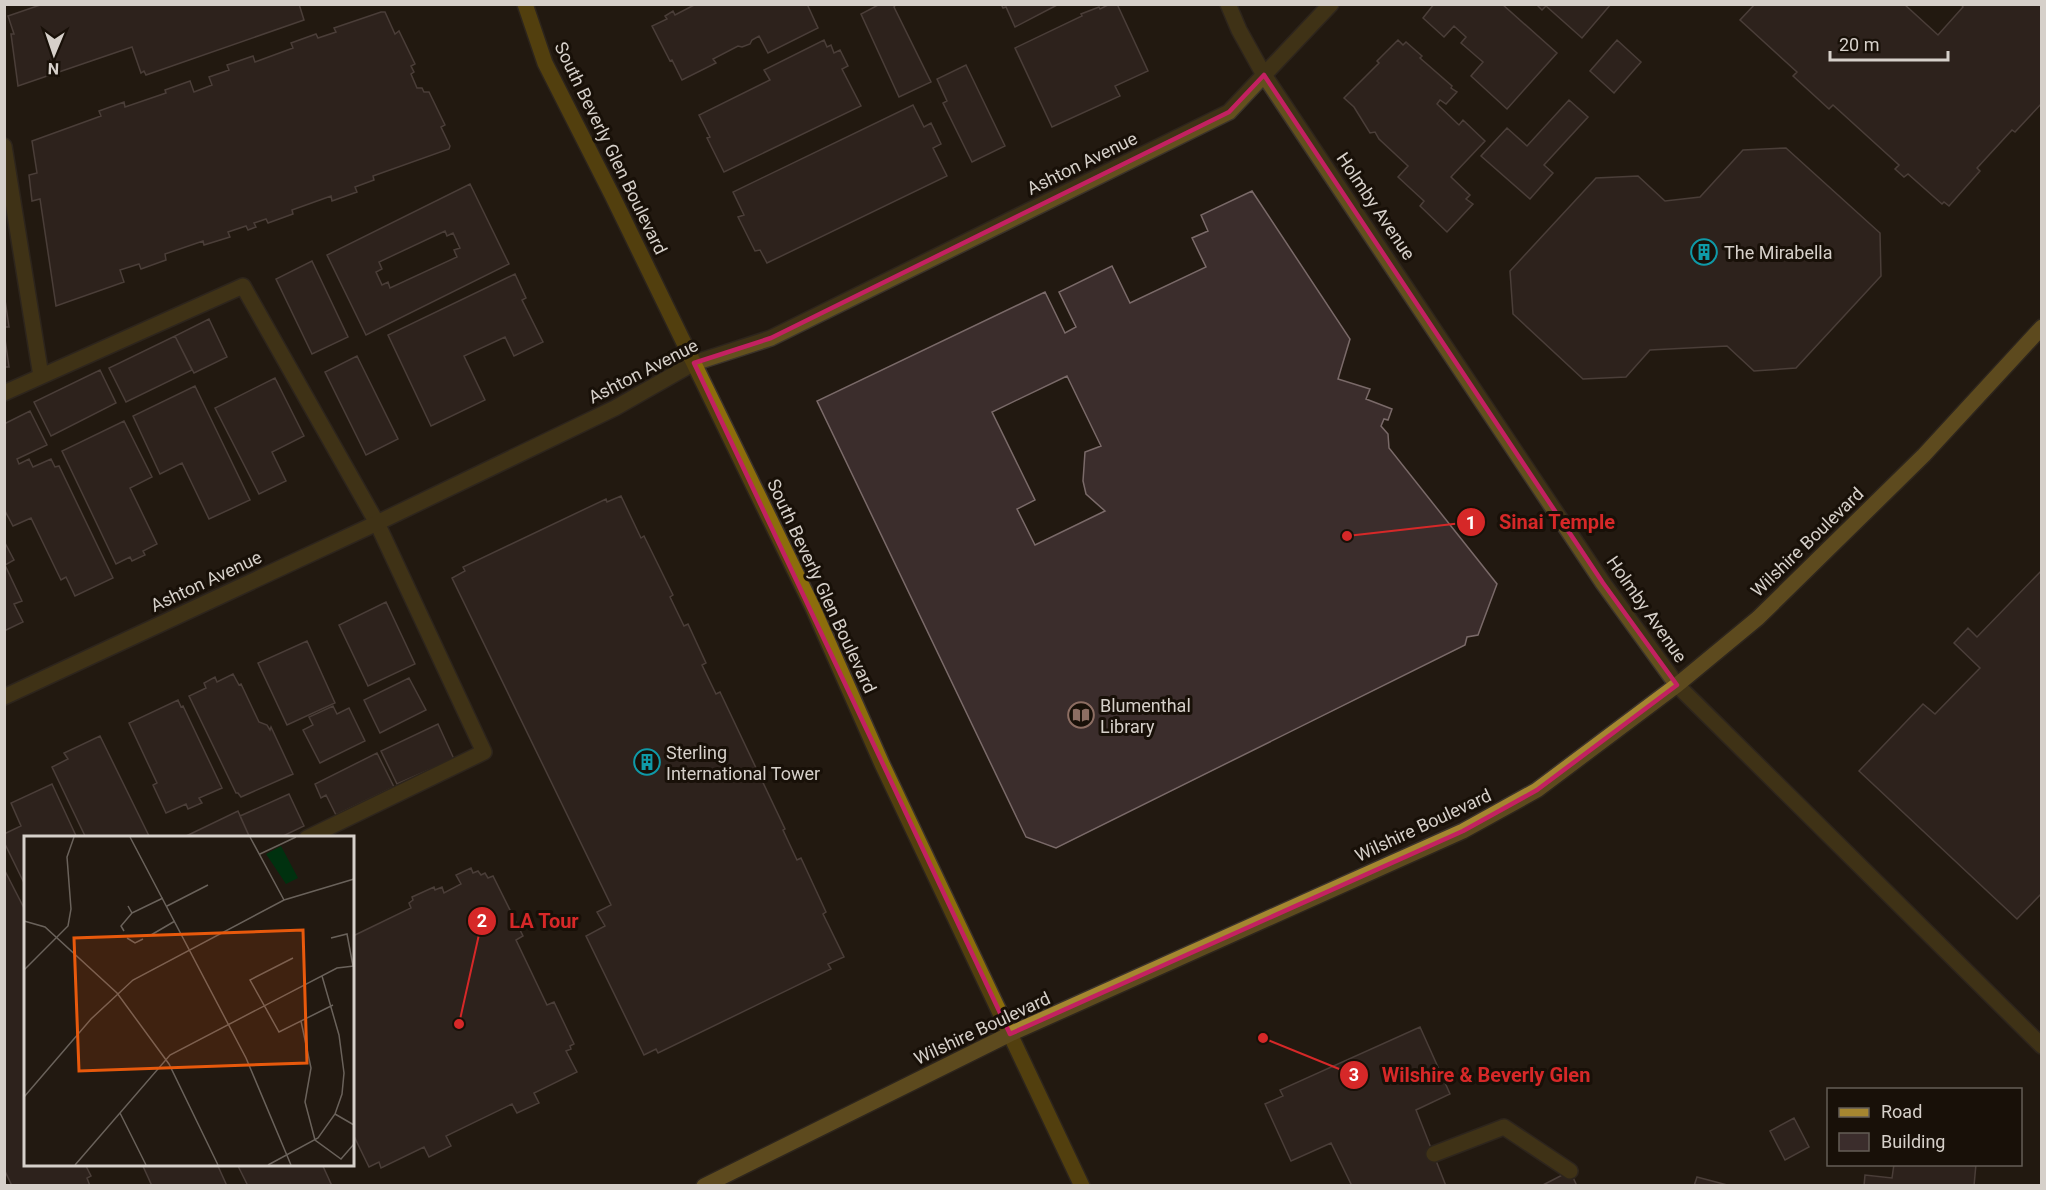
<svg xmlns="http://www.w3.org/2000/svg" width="2046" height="1190" font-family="Roboto,sans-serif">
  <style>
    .building { fill: #3b2d2c; stroke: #7a6a69; stroke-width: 1.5; fill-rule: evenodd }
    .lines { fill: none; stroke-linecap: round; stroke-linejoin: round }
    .service-casing { stroke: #3b332b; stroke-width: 18 }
    .minor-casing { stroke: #3b332b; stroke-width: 18 }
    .secondary-casing { stroke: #3b332b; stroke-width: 18 }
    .primary-casing { stroke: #3b332b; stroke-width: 18 }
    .service { stroke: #63501e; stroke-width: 15 }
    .minor { stroke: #63501e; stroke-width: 15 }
    .secondary { stroke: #8c6d0c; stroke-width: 15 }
    .primary { stroke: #a58630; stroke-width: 15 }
    .marked { fill: none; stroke: #c32161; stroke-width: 4.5; stroke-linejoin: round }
    .labels { text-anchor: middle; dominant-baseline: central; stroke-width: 6; stroke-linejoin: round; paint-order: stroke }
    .street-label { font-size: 18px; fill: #d6d0ca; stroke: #181008 }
    .poi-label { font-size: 18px; fill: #d6d0ca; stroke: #181008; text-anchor: start }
    .inset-road { fill: none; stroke: #6a625b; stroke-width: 1.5 }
    .view { fill: #e8590c; fill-opacity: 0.15; stroke: #e8590c; stroke-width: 3 }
    .inset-edge { fill: none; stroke: #d6d0ca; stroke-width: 3 }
    .leader { fill: none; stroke: #d62828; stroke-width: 2 }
    .callout-dot { fill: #d62828; stroke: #181008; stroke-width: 2 }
    .mark-label { font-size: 18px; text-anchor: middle; font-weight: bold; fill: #fff }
    .callout-label { font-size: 20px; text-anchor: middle; font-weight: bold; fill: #d62828; stroke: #181008; stroke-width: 6; stroke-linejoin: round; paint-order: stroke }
  </style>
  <rect width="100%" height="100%" fill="#221911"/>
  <path class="building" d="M 43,4 L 299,4 L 304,20 L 146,75 L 144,71 L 141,73 L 132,47 L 18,86 L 11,34 L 14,34 L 8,16 Z
    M 696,4 L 807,4 L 818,28 L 768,53 L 759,36 L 752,40 L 750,44 L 742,47 L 738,46 L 713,59 L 716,63 L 682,80 L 672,60 L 670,61 L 652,26 L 667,19 L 665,16 L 673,11 L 675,15 Z
    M 880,4 L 896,4 L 894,7 L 931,82 L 899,97 L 861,14 Z
    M 1001,4 L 1059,4 L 1015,27 L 1006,7 L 1003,8 Z
    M 1110,4 L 1117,4 L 1148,71 L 1115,86 L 1120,96 L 1052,127 L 1015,48 L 1082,16 L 1081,14 L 1099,7 L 1100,9 Z
    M 1434,4 L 1502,4 L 1557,53 L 1507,109 L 1471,76 L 1483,62 L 1461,43 L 1466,37 L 1454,26 L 1444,37 L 1423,18 Z
    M 1536,4 L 1611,4 L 1582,38 L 1546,6 L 1542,10 Z
    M 1755,4 L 1904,4 L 1938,35 L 1963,7 L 1961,4 L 2042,4 L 2042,103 L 2015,132 L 2012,130 L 1977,168 L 1980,171 L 1949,206 L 1944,202 L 1942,204 L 1908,174 L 1904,177 L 1895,169 L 1899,165 L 1833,105 L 1829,109 L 1793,76 L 1797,72 L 1740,20 Z
    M 381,12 L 385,12 L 395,34 L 399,31 L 415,64 L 411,66 L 414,72 L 411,74 L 417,88 L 422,88 L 424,92 L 429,92 L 445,125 L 441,127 L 450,146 L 449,149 L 373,176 L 374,180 L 355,187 L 357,192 L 332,201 L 331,196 L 292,210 L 293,214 L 268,223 L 266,219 L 254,223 L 256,227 L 248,230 L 246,226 L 228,232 L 230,237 L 204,245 L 203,241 L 165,254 L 166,260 L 141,269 L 139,264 L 120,270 L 124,282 L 56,306 L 40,199 L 32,201 L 29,175 L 37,173 L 32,141 L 101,116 L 99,111 L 124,102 L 125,107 L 166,93 L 165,90 L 190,81 L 194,92 L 212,85 L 209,77 L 229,70 L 227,65 L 253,56 L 255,62 L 293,48 L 291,43 L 316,34 L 318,38 L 336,32 L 334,28 Z
    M 824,40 L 827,47 L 831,45 L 834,53 L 840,50 L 848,66 L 842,69 L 861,106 L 724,172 L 707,138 L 710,137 L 699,115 L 770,80 L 764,70 Z
    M 1398,40 L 1403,45 L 1406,42 L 1422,56 L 1420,58 L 1452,86 L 1451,88 L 1457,92 L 1446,104 L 1440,100 L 1437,104 L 1459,125 L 1463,120 L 1485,141 L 1451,177 L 1470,195 L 1466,199 L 1473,204 L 1447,232 L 1420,206 L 1424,201 L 1398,177 L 1408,166 L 1379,139 L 1375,132 L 1370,133 L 1354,107 L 1344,98 L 1379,63 L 1377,61 Z
    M 1617,40 L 1641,62 L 1614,93 L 1590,71 Z
    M 966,65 L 1005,146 L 972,162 L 943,103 L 947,101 L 937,79 Z
    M 1569,100 L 1588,117 L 1544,165 L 1553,173 L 1530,199 L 1481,156 L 1507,128 L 1527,146 Z
    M 913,105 L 924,127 L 931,123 L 941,144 L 933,148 L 947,176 L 767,263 L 760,250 L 755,251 L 738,217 L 744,215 L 733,192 Z
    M 1786,148 L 1880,233 L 1881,276 L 1796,368 L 1754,371 L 1727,346 L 1650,350 L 1626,377 L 1583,379 L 1513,314 L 1510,271 L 1596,178 L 1638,176 L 1665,201 L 1700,197 L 1743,150 Z
    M 470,184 L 509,264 L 366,335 L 327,255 ZM 445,231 L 447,236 L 453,233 L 460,248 L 454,250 L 457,257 L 390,288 L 388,282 L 382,285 L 376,272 L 382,269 L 379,262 Z
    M 1252,191 L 1350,339 L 1338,379 L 1370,389 L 1366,399 L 1392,409 L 1388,420 L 1384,419 L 1381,426 L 1388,434 L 1389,448 L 1497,584 L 1478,635 L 1467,637 L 1465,645 L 1056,848 L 1026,837 L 817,401 L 1045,292 L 1065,333 L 1076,327 L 1059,292 L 1112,266 L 1130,303 L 1206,267 L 1192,238 L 1208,231 L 1201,215 ZM 1067,376 L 1101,446 L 1085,452 L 1083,481 L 1086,494 L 1105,511 L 1035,545 L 1017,509 L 1035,500 L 992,412 Z
    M 312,261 L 348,337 L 312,354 L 276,279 Z
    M 515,274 L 526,298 L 522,300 L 543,342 L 514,356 L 505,337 L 464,356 L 485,400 L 431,426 L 388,335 Z
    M 4,293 L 9,327 L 4,327 Z
    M 209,319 L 227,357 L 194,373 L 175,336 Z
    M 4,332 L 9,367 L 4,367 Z
    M 175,336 L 192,370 L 126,402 L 109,368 Z
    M 357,356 L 398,439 L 366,455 L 325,372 Z
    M 100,370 L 116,403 L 51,436 L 34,402 Z
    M 275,378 L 304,436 L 272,452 L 286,481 L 259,494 L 215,408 Z
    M 195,386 L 250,500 L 209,519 L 182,463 L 160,474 L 133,416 Z
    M 30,411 L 47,445 L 17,459 L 19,464 L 29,459 L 33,467 L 51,459 L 55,467 L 59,466 L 113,578 L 75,596 L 66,577 L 61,580 L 31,518 L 13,526 L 4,509 L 4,424 Z
    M 124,421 L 152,477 L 130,488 L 157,544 L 143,551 L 145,555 L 132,561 L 130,557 L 116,564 L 62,451 Z
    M 621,496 L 641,538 L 644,536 L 673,595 L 670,597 L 684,626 L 688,624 L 706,663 L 702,665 L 716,694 L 720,692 L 785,829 L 783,830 L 797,860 L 801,858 L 826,912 L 823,914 L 844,957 L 828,964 L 831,969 L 658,1053 L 656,1049 L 644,1055 L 586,936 L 605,926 L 597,912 L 611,905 L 452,578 L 465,571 L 463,567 L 606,499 L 607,502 Z
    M 4,541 L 14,560 L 5,565 L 22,601 L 14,604 L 23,622 L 4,631 Z
    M 2042,570 L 2042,893 L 2017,919 L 1859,771 L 1923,704 L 1935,714 L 1980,668 L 1954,643 L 1968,628 L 1977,637 Z
    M 386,602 L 415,664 L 368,686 L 339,625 Z
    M 307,641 L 335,703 L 287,725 L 258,663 Z
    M 233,674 L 239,685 L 241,684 L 259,722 L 267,725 L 270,730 L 271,727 L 293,774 L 241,797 L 238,793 L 236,793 L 189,696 L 206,688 L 204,683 L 215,677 L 217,682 Z
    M 409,678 L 426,710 L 380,733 L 364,700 Z
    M 178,700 L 181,707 L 183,706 L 222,788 L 199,798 L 202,803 L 188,809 L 186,804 L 166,813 L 153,785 L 157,783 L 129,723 Z
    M 333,706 L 337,714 L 349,708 L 365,741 L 320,763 L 303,730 L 313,725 L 309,717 Z
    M 438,724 L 454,759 L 397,784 L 381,751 Z
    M 100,736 L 150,838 L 86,838 L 52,767 L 68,759 L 64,753 Z
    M 377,753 L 394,787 L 336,815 L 326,795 L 321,798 L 315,784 Z
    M 52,784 L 77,838 L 26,838 L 26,887 L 4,842 L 4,834 L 21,826 L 11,803 Z
    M 289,794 L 304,826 L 279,838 L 250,838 L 240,816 Z
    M 238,811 L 250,838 L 182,838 Z
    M 471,868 L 473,873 L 478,871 L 481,875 L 485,873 L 488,878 L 493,876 L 523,936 L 516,940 L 547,1005 L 554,1002 L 574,1044 L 570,1046 L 571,1049 L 566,1051 L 577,1072 L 534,1093 L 539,1103 L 517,1113 L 512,1104 L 446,1136 L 451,1146 L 429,1157 L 424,1147 L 381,1168 L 379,1162 L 369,1167 L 352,1132 L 352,932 L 355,935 L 411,908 L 409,903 L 413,900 L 412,897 L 434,887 L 435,890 L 442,887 L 444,893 L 461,884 L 456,875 Z
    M 4,869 L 26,912 L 26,1164 L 85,1164 L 91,1176 L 87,1178 L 90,1186 L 12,1186 L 4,1169 Z
    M 1420,1027 L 1450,1094 L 1416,1110 L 1446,1186 L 1352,1186 L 1331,1143 L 1291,1161 L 1265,1104 L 1283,1096 L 1280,1090 Z
    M 1794,1118 L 1809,1147 L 1785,1160 L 1770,1131 Z
    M 142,1164 L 217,1164 L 227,1186 L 152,1186 Z
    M 237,1164 L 322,1164 L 332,1186 L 248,1186 Z
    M 1894,1164 L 1976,1164 L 1974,1186 L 1864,1186 L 1865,1175 L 1892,1178 Z
    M 1570,1171 L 1577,1186 L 1541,1186 Z
    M 1697,1177 L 1731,1186 L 1694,1186 Z"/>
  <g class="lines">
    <g class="service-casing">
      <path id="service" d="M 4,146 L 41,376
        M 4,393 L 243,286 L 377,523 L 484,752 L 307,838
        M 1434,1154 L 1504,1127 L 1570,1171"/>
    </g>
    <g class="minor-casing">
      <path id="minor" d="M 1228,4 L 1239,30 L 1264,75 L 1603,583 L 1677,685 L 2042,1046
        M 4,697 L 377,523 L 615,408 L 694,363 L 771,338 L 1229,112 L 1331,4"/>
    </g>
    <g class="secondary-casing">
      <path id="secondary" d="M 525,4 L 545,63 L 612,195 L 813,608 L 882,764 L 1082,1186"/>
    </g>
    <g class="primary-casing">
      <path id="primary" d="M 704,1186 L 1010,1034 L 1463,831 L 1537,790 L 1677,685 L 1758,618 L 1924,455 L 2042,327"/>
    </g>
    <use href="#service" class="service"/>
    <use href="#minor" class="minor"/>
    <use href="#secondary" class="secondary"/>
    <use href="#primary" class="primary"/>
  </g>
  <path d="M0 0H2046V1190H0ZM 1264,75 L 1603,583 L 1677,685 L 1537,790 L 1463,831 L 1010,1034 L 694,363 L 771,338 L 1229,112 Z" fill="#221911" fill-opacity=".55" fill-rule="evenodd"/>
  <path class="marked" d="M 1264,75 L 1603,583 L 1677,685 L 1537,790 L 1463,831 L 1010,1034 L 694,363 L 771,338 L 1229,112 Z"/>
  <defs>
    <g id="building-ring" transform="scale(1.35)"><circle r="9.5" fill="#181008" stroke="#0f9aa8" stroke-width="1.5"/><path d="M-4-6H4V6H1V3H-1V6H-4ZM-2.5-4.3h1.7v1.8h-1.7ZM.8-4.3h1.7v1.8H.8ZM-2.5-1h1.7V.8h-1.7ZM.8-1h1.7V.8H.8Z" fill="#0f9aa8"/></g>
    <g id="library-ring" transform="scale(1.35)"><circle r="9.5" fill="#181008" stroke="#8d6e63" stroke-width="1.5"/><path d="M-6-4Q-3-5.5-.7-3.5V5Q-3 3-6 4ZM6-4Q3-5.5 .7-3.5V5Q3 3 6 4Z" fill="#8d6e63"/></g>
  </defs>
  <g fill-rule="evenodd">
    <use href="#building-ring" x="1704" y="252"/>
    <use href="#library-ring" x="1081" y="715"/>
    <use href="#building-ring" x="647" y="762"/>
  </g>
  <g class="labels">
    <g class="street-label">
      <text transform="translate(611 148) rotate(64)">South Beverly Glen Boulevard</text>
      <text transform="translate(1082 163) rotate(-26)">Ashton Avenue</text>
      <text transform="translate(1376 206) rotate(56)">Holmby Avenue</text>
      <text transform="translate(643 371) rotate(-27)">Ashton Avenue</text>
      <text transform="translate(1807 542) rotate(-44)">Wilshire Boulevard</text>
      <text transform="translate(206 581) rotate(-25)">Ashton Avenue</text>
      <text transform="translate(822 586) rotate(65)">South Beverly Glen Boulevard</text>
      <text transform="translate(1647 609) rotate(55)">Holmby Avenue</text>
      <text transform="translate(1423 825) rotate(-25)">Wilshire Boulevard</text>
      <text transform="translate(982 1028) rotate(-25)">Wilshire Boulevard</text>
    </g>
    <g class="poi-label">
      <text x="1724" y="252">The Mirabella</text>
      <text x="1100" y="705">Blumenthal<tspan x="1100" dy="21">Library</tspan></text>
      <text x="666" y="752">Sterling<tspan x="666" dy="21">International Tower</tspan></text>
    </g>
  </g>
  <g transform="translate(24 836)">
    <rect width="330" height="330" fill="#221911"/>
    <path d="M 257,10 L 274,42 L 262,48 L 242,18 Z" fill="#00310f"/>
    <path class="inset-road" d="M 106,1 L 222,222 L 267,329M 226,1 L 260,64M 236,18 L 272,1M 104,70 L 108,77 L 139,62M 143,70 L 184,49M 0,85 L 21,91 L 93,157 L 145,228 L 194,329M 100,95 L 97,90 L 108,77M 127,99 L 151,85M 103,102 L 111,107 L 119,103M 307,102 L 323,98 L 329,130M 269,122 L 226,144 L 255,196 L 309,169M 0,134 L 44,90 L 47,73 L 43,21 L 50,1M 277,185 L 287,232 L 281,266 L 291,304 L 317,323 L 330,308M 0,261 L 67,183 L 109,144 L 260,64 L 330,43M 96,277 L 122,329M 311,278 L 330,289M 51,329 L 146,219 L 313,132 L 330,130M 244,329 L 294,302 L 311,278 L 318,258 L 320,237 L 315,199 L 298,140"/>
    <path class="view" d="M 279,94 L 283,227 L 55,235 L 50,102 Z"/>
    <rect width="330" height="330" class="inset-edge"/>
  </g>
  <path class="leader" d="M1347 536L1471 522M459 1024L482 921M1263 1038L1354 1075"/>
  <g class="callout-dot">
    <circle cx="1347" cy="536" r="6"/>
    <circle cx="459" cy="1024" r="6"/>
    <circle cx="1263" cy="1038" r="6"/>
    <circle cx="1471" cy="522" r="15"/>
    <circle cx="482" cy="921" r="15"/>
    <circle cx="1354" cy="1075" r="15"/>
  </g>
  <g class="mark-label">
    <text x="1471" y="529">1</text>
    <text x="482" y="927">2</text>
    <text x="1354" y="1081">3</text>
  </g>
  <g class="callout-label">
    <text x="1557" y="529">Sinai Temple</text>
    <text x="544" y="928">LA Tour</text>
    <text x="1486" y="1082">Wilshire &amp; Beverly Glen</text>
  </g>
  <rect width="2046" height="1190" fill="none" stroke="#d6d0ca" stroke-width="12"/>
  <rect x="1827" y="1088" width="195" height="78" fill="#181008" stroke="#645d56" stroke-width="1.5"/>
  <rect x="1839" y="1108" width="30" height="9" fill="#a58630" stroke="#645d56" stroke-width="1.5"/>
  <text x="1881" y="1118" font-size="18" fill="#d6d0ca">Road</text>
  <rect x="1839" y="1133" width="30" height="18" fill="#3b2d2c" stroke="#645d56" stroke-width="1.5"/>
  <text x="1881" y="1148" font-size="18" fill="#d6d0ca">Building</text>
  <g transform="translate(54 54) rotate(182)" stroke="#181008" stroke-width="4.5" paint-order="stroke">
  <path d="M0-4.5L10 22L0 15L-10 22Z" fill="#d6d0ca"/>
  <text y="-9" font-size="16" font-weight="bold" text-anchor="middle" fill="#d6d0ca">N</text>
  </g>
  <path d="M1830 51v9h118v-9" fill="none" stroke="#d6d0ca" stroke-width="3"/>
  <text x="1839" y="51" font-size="18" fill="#d6d0ca" stroke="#181008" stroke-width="4.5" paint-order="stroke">20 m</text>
</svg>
